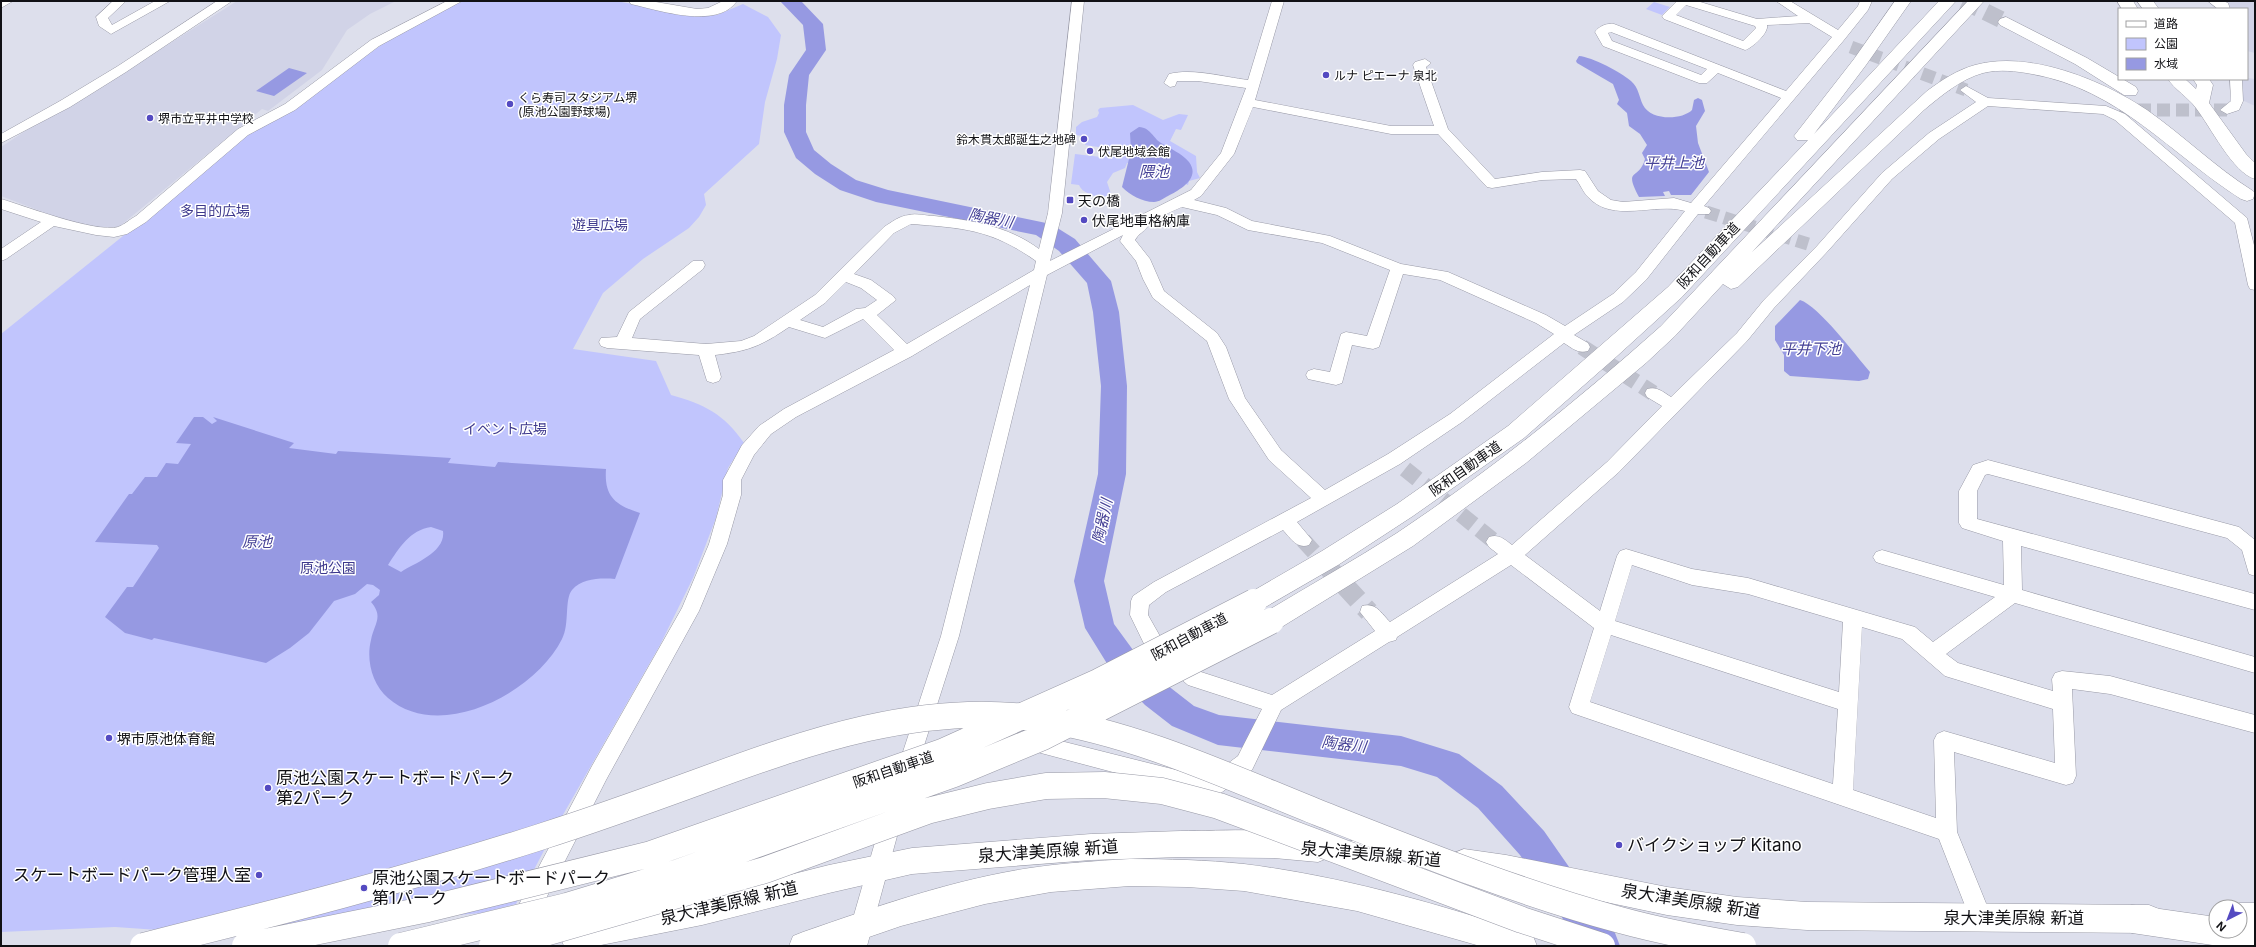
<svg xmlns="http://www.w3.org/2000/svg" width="2256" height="947" font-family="Inter,'Noto Sans JP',sans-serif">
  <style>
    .built { fill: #d1d3e7 }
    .green { fill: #c1c5fd }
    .water { fill: #9699e2; fill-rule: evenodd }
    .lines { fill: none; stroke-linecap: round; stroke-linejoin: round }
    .river { fill: #9699e2; fill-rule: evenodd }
    .minor-tunnel-far2 { stroke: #bec0cc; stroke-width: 13; stroke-dasharray: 13 6; stroke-linecap: butt }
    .minor-tunnel-far1 { stroke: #bec0cc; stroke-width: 16; stroke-dasharray: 16 8; stroke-linecap: butt }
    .minor-tunnel { stroke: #bec0cc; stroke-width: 20; stroke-dasharray: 20 10; stroke-linecap: butt }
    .highway-tunnel { stroke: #bec0cc; stroke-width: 17; stroke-dasharray: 17 8; stroke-linecap: butt }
    .minor-casing { stroke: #9899a6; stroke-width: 1 }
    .major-casing { stroke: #9899a6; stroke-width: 1 }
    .highway-casing { stroke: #9899a6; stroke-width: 1 }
    .minor { fill: #fff; fill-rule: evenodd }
    .major { fill: #fff; fill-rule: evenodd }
    .highway { fill: #fff; fill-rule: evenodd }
    .highway-bridge-casing { stroke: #9899a6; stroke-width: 27; stroke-linecap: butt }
    .highway-bridge { stroke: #fff; stroke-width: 26 }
    .poi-dot { fill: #544ac1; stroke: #fff; stroke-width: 1.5 }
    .labels { text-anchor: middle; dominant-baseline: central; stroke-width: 3; stroke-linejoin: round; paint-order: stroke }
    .far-poi-label { font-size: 12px; fill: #111115; stroke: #fff; text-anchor: start }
    .poi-label { font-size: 14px; fill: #111115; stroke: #fff; text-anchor: start }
    .park-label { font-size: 14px; fill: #3d388c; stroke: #fff }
    .street-label { font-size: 14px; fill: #111115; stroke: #fff }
    .water-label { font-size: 15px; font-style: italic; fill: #454196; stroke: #fff }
    .near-poi-label { font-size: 17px; fill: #111115; stroke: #fff; text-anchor: start }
    .near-street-label { font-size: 17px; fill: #111115; stroke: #fff }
  </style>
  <rect width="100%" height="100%" fill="#dddfec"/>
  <path class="built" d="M 237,1 L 396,1 L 370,14 L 347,30 L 322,70 L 268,111 L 262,109 L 120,226 L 109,228 L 69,222 L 1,196 L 1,147 L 33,126 L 75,103 Z
    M 2220,1 L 2255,1 L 2255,53 L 2247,51 L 2247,9 L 2228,9 L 2227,2 Z
    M 2247,78 L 2255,79 L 2255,106 L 2242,100 L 2242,79 Z"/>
  <path class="green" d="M 463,1 L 616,1 L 697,16 L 717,15 L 743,4 L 768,17 L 781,35 L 777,59 L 765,102 L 759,144 L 704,194 L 706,205 L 699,217 L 689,228 L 643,259 L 603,293 L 573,349 L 656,361 L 671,395 C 704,404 724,414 744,443 L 728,468 L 716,518 L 693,578 L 660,645 L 560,820 L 516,904 L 481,913 L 231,935 L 115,927 L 1,932 L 1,334 L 123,236 L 243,137 L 335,77 L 393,37 Z
    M 1654,2 L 1670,7 L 1662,15 L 1646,9 Z
    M 1133,105 L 1163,120 L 1179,114 L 1188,115 L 1181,130 L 1176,129 L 1170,141 L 1196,156 L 1197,172 L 1200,178 L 1189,181 L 1188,185 L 1135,162 L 1127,163 L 1125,168 L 1113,173 L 1107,182 L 1111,194 L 1102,198 C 1094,196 1082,193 1079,185 L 1071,184 L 1075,154 L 1101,157 L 1105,148 L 1085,145 L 1088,137 L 1076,135 L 1076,127 L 1082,122 L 1097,117 L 1099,113 L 1098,110 L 1100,108 Z"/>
  <path class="water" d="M 1579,56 C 1592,57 1621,72 1631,81 C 1639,88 1639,97 1643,105 C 1651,121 1682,120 1692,110 L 1694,100 L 1698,98 L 1702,100 L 1705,111 L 1696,126 L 1698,143 L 1709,172 L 1691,195 L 1671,195 L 1669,191 L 1663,192 L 1665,196 L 1639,197 C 1623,167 1639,181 1645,159 L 1642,153 L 1647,145 L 1640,134 L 1629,126 L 1627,113 L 1617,104 L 1619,100 L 1613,84 L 1577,63 L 1576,61 Z
    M 289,68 L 307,73 L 274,96 L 256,91 Z
    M 1139,127 C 1151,128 1152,137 1161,143 C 1171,149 1181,153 1189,162 C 1201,178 1180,190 1168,196 C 1164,198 1159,202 1154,202 C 1142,202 1130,195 1122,187 L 1131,151 L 1130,133 Z
    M 1800,300 C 1819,306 1856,356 1870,372 L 1868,379 L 1859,381 L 1790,376 L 1784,371 L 1784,355 L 1775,340 L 1775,326 Z
    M 194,417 L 203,417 L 212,424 L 217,421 L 213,417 L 294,443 L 289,448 L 336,454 L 338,451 L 451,458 L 448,463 L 495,467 L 498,462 L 606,469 C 604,496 615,505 640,513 L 615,579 C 601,578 582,578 572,590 C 564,600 570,624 562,639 C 535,693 440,743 388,698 C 372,684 366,660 371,640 C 374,624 384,617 371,602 L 379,595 L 380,590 L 373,585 L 367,584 L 355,594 L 334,601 L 309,633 L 290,648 L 266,663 L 154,638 L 152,640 L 125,633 L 105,617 L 127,587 L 133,587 L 159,548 L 157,545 L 95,542 L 129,494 L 132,494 L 145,477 L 157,477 L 166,463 L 178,464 L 191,444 L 176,443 ZM 431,527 L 443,531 C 446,552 415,563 401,572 L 388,565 C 399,548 410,530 431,527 Z"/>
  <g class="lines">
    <path class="river" d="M 780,1 L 801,1 L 823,24 L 826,50 L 809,75 L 806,105 L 806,132 L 814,150 L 831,164 L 856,180 L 888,190 L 1051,224 L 1075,239 L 1111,281 L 1119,312 L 1127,386 L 1126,474 L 1104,581 L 1114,624 L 1133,650 L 1167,685 L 1194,706 L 1219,715 L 1401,736 L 1459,754 L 1502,786 L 1544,831 L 1615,933 L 1620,946 L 1581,946 L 1520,855 L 1478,808 L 1437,777 L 1401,766 L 1218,745 L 1172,726 L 1145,705 L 1111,670 L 1085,628 L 1074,581 L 1098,474 L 1101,386 L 1093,312 L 1087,283 L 1059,251 L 1036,235 L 876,202 L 840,190 L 815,174 L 796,158 L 784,132 L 784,105 L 789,75 L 806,50 L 803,25 Z"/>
    <path class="minor-tunnel-far2" d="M 1851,47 L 1966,90
      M 2119,110 L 2227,110
      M 1706,212 L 1808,244"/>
    <path class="minor-tunnel-far1" d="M 1582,347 L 1653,393
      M 1405,469 L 1495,542
      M 1303,540 L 1325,564"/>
    <path class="minor-tunnel" d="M 1324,563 L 1369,612"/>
    <path class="highway-tunnel" d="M 1963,1 L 2006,22"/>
    <g class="minor-casing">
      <path id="minor" d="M 1,1 L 13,1 L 1,8 Z
        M 113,1 L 126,1 L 108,18 L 112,25 L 155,1 L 170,1 L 111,34 L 99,26 L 96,17 Z
        M 217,1 L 232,1 L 126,72 L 70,107 L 1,143 L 1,134 L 60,101 L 118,66 Z
        M 447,1 L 462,1 L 379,46 L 295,110 L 248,135 L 146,222 L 127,234 L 114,237 L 96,235 L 54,226 L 6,259 L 1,261 L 1,249 L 41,222 L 1,209 L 1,199 C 25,206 95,233 118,227 C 124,225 130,219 136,216 L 238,129 L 285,104 L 371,40 Z
        M 629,1 L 650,1 L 697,9 L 708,8 L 723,1 L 737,1 C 717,30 658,10 631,4 Z
        M 1072,1 L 1084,1 L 1062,213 L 1050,261 L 1191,190 L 1221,153 L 1246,88 L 1198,81 L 1177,81 L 1175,86 L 1170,87 L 1164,83 L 1169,74 C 1193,68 1223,77 1248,80 L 1272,1 L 1284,1 L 1255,100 L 1391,126 L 1434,126 L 1413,65 L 1415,62 L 1425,59 L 1431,63 L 1426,67 L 1448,129 L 1495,179 L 1542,172 L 1580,170 L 1585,171 L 1598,191 L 1611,200 L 1623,202 L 1674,198 L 1691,203 L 1781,98 L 1718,73 L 1707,83 L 1699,83 L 1603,46 L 1595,32 C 1599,26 1607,23 1614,24 L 1786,91 L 1832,37 L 1809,23 L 1767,25 C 1769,33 1752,48 1745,50 L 1664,19 L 1662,16 L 1677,1 L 1697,1 L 1757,19 L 1798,16 L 1776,1 L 1790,1 L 1838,30 L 1858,6 L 1860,1 L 1872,1 L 1868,10 L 1844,40 L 1704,206 L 1709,208 L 1711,211 L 1709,214 L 1698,214 L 1646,280 L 1623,302 L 1574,335 L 1588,343 L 1590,347 L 1588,351 C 1578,354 1572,348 1564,343 L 1462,422 L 1400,464 L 1297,522 L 1312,540 L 1309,545 C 1297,549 1291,539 1283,530 L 1166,592 L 1149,605 L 1148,615 L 1161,638 L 1201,672 L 1272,695 L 1375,631 L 1360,612 L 1362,606 C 1376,602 1381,613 1390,622 L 1498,554 L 1489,547 L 1486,542 L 1489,537 C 1499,534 1504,539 1512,545 L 1607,462 L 1662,406 L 1647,397 L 1645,393 L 1647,389 C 1657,386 1663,392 1671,397 L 1737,333 L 1764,300 L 1817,246 L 1882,173 L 1929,133 L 1976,102 L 1960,90 L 1966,86 L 1988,98 L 2106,106 L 2125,114 L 2247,218 L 2255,249 L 2255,290 L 2250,289 L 2248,285 L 2235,223 L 2115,120 L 2103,114 L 1988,106 L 1939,139 L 1892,179 L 1827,252 L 1774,308 L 1747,341 L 1619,472 L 1525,555 L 1600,611 L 1617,556 L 1620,551 L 1626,549 L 1692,569 L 1748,578 L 1908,625 L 1915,627 L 1933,642 L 1995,597 L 1882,564 L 1876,562 L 1873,557 L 1876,552 L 1882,550 L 2004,585 L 2003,541 L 1962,528 L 1959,523 L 1959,491 L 1973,465 L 1988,460 L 2239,527 L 2255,540 L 2255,576 L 2249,574 L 2242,550 L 2227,538 L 1988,474 L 1985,475 L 1977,491 L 1977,519 L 2255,594 L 2255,610 L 2021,546 L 2022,590 L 2255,657 L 2255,673 L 2015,603 L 1946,654 L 1958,663 L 2053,691 L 2052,679 L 2055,673 L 2062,671 L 2110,676 L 2255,715 L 2255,733 L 2110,694 L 2072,689 L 2076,776 L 2073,783 L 2066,785 L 1954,752 L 1957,832 L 1992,918 L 1989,926 L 1981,929 L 1973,926 L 1939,839 L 1572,713 L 1569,707 L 1594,628 L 1511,565 L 1397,637 L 1396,640 L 1389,642 L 1281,710 L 1252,770 L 1218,795 L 1211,798 L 1022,748 L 1019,742 L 1022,736 L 1029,733 L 1208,778 L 1238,756 L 1262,709 L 1188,685 L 1147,650 L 1130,615 L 1131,601 L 1133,596 L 1154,582 L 1311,498 L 1269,460 L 1229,399 L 1207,341 L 1153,298 L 1143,279 L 1136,261 L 1120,241 L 1123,235 L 1047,275 L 959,636 L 914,777 L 907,779 L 900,777 L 897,770 L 941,636 L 1030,285 L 912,356 L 796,417 L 771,434 L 754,455 L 741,480 L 741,495 L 727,544 L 699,611 L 606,780 L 530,930 L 522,933 L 514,930 L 511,922 L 514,914 L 592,766 L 682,608 L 709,544 L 723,495 L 723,480 L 742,445 L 759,426 L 784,409 L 894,350 L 863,319 L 825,338 L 789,327 C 761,346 749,351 715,355 L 721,377 L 719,381 L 713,383 L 707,381 L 699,355 L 607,348 L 601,346 L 599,342 L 601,338 L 617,337 L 629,312 L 693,261 L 703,261 L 705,265 L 703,269 L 640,319 L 632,338 L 706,344 L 741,341 L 754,336 L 815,295 L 884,227 C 892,222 899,216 909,215 C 916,213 926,216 934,216 C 971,220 1008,226 1039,249 L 1048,213 ZM 1686,5 L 1755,26 L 1756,28 L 1743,41 L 1676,15 ZM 1611,32 L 1707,69 L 1701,75 L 1612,41 L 1608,33 ZM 1253,107 L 1391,134 L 1438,134 L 1487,187 L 1492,188 L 1542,180 L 1576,179 C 1580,184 1583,192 1588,197 C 1613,224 1655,202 1685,211 L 1636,272 L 1613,294 L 1565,326 L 1546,315 L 1448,272 L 1401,264 L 1330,236 L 1252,221 L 1226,208 L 1194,200 L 1201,196 L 1234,154 ZM 1182,207 L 1217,215 L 1248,230 L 1322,243 L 1390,270 L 1367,336 L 1346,332 L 1341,334 L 1330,372 L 1314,369 L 1308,371 L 1306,375 L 1308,379 L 1336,385 L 1342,383 L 1352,345 L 1373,349 L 1379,347 L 1403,274 L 1440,280 L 1536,323 L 1554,334 L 1450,414 L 1388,454 L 1325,490 L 1281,450 L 1245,398 L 1226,347 L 1217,333 L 1164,291 L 1150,259 L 1135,240 C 1138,234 1144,232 1148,226 L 1146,223 ZM 911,224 C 963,228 991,229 1036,261 L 1034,270 L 907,344 L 877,315 L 896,300 L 893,296 L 871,280 L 854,274 L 894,233 ZM 846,282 L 861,288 L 877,300 L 865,308 L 856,309 L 823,327 L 800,320 L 825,303 ZM 1632,565 L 1692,585 L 1748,594 L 1843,622 L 1839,692 L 1615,621 ZM 1862,627 L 1902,639 L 1945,676 L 2053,709 L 2055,763 L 1944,731 L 1937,734 L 1934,740 L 1936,818 L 1853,790 ZM 1611,635 L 1838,709 L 1833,784 L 1590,702 Z
        M 2208,1 L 2223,1 L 2228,3 L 2230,9 L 2218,9 Z
        M 2230,79 L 2242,79 L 2243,101 L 2239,110 L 2227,114 L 2220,110 L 2231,101 Z
        M 892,808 L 899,811 L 902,818 L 867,946 L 845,946 L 882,818 L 885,811 Z"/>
    </g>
    <g class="major-casing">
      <path id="major" d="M 1181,831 C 1220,831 1294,826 1328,840 L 1332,849 L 1328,858 L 1318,862 L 1274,858 L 1181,857 L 1091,860 L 912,874 L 829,893 L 702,925 L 596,946 L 564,946 L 560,936 L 564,926 L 574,922 L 702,897 L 829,865 L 912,848 L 1091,834 Z
        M 1356,839 L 1422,845 L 1432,849 L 1436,858 L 1432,867 L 1422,871 L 1356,865 L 1346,861 L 1342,852 L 1346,843 Z
        M 1464,849 L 1506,855 L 1667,887 L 1737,897 L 1807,902 L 2149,905 L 2159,909 L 2163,919 L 2159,929 L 2149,933 L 1807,930 L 1737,925 L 1667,915 L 1506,881 L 1464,875 L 1454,871 L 1450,862 L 1454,853 Z
        M 1130,859 C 1168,859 1206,860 1244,864 C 1340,876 1432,902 1523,932 L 1533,936 L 1537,946 L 1480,946 L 1357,911 L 1244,891 L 1187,887 L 1130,886 L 1051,892 L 985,904 L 901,926 L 843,946 L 789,946 L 793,936 L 803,932 C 878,906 952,880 1030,868 C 1063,863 1096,861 1130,859 Z
        M 2240,903 L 2255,903 L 2255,931 L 2240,931 L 2240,907 L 2230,907 Z"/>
    </g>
    <g class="highway-casing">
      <path id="highway" d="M 1895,1 L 1911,1 L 1866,65 L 1814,134 L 1939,1 L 1956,1 L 1682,297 L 1616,357 L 1524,438 L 1413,516 L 1338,565 L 1262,609 L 1254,612 L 1246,609 L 1242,602 L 1246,595 L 1322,551 L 1397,504 L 1508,426 L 1668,287 L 1808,140 L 1797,140 L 1794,136 L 1854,59 Z
        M 1968,1 L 1984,1 L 1752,252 L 1927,91 C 1942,80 1957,70 1975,65 C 2029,50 2102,80 2147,110 C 2184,136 2215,167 2253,191 L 2255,193 L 2253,199 L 2247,201 L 2241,199 C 2170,154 2119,89 2032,74 C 2016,71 1999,69 1983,73 C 1961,79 1942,95 1924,110 L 1738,287 L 1731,289 L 1723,284 L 1675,336 L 1646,363 L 1526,463 L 1413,546 L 1280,628 L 1271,631 L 1262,628 L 1259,621 L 1262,614 C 1307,587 1353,561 1397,533 C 1490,471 1578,400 1661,326 Z
        M 2117,1 L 2133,1 L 2138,9 L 2122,9 Z
        M 2137,1 L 2153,1 L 2159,9 L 2143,9 Z
        M 2006,17 L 2087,58 L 2136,87 L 2138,91 L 2136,95 L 2124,95 L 2075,64 L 2000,25 L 1998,22 L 2000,19 Z
        M 2168,79 L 2185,79 L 2196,89 L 2197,85 L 2193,79 L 2209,79 L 2213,85 L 2209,103 L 2246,154 L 2255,163 L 2255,179 C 2233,173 2210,126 2196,108 C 2188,97 2175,90 2168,79 Z
        M 2132,905 L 2216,917 L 2216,931 L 2240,931 L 2240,921 L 2255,923 L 2255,946 L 2219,946 L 2132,933 L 2122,929 L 2118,919 L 2122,909 Z"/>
    </g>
    <use href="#minor" class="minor"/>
    <use href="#major" class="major"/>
    <use href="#highway" class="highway"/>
    <g class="highway-bridge-casing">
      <path id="highway-bridge" d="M 143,946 C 276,913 409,879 540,837 C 593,820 646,801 698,782 C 809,741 922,701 1041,719 C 1138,734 1229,777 1319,813 C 1418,852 1517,892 1620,920 C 1660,931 1702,939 1743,946
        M 245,946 L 428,909 L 651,854 L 942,752 L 1098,682 L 1254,602
        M 401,946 L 567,906 L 676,873 L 954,774 L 1043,737 L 1271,621
        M 492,946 L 531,937 L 765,870 L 927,811 L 988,796 L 1046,786 L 1104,785 L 1162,791 L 1219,806 L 1522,920 L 1602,946"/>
    </g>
    <use href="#highway-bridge" class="highway-bridge"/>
  </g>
  <g class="poi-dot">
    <circle cx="1326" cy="75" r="4"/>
    <circle cx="510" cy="104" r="4"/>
    <circle cx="150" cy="118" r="4"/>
    <circle cx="1084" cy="139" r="4"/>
    <circle cx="1090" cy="151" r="4"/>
    <rect x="1066" y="196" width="8" height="8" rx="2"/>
    <circle cx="1084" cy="220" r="4"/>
    <circle cx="109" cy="738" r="4"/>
    <circle cx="268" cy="788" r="4"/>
    <circle cx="1619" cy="845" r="4"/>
    <circle cx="259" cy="875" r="4"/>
    <circle cx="364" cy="888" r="4"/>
  </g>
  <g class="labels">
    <g class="far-poi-label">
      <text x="1334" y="75">ルナ ピエーナ 泉北</text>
      <text x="518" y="97">くら寿司スタジアム堺<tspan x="518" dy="14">(原池公園野球場)</tspan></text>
      <text x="158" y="118">堺市立平井中学校</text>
      <text x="1076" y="139" text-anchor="end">鈴木貫太郎誕生之地碑</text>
      <text x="1098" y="151">伏尾地域会館</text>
    </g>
    <g class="poi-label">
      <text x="1078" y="200">天の橋</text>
      <text x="1092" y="220">伏尾地車格納庫</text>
      <text x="117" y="738">堺市原池体育館</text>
    </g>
    <g class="park-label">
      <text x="215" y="210">多目的広場</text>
      <text x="600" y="224">遊具広場</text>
      <text x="505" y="428">イベント広場</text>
      <text x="328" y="567">原池公園</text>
    </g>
    <g class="street-label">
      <text transform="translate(1708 255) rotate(-47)">阪和自動車道</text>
      <text transform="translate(1465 468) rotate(-35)">阪和自動車道</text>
      <text transform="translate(1189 636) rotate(-28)">阪和自動車道</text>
      <text transform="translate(893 769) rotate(-19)">阪和自動車道</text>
    </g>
    <g class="water-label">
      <text x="1674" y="162">平井上池</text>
      <text x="1154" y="171">隈池</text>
      <text transform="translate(991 218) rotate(11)">陶器川</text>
      <text x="1811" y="348">平井下池</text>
      <text transform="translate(1102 521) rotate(-78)">陶器川</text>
      <text x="257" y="541">原池</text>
      <text transform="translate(1344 744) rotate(7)">陶器川</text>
    </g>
    <g class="near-poi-label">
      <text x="276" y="778">原池公園スケートボードパーク<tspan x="276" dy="20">第2パーク</tspan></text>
      <text x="1627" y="845">バイクショップ Kitano</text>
      <text x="251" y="875" text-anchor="end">スケートボードパーク管理人室</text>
      <text x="372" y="878">原池公園スケートボードパーク<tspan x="372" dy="20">第1パーク</tspan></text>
    </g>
    <g class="near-street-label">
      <text transform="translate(1048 851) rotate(-4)">泉大津美原線 新道</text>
      <text transform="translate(1371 854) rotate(5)">泉大津美原線 新道</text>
      <text transform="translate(1691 901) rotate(9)">泉大津美原線 新道</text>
      <text transform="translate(729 903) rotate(-13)">泉大津美原線 新道</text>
      <text x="2014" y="918">泉大津美原線 新道</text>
    </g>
  </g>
  <rect width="2256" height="947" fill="none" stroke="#111115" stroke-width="4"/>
  <rect x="2118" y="8" width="130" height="72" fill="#ffffff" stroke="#a0a0a1"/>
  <rect x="2126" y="21" width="20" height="6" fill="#ffffff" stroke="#a0a0a1"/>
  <text x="2154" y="28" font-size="12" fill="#111115">道路</text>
  <rect x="2126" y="38" width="20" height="12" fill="#c1c5fd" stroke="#a0a0a1"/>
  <text x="2154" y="48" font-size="12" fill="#111115">公園</text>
  <rect x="2126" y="58" width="20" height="12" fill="#9699e2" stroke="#a0a0a1"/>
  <text x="2154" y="68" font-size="12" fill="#111115">水域</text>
  <g transform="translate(2228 919) rotate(222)"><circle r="19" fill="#ffffff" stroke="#a0a0a1"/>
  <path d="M0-3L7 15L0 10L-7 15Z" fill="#544ac1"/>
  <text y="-6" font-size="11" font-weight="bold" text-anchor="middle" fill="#111115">N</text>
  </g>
</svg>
